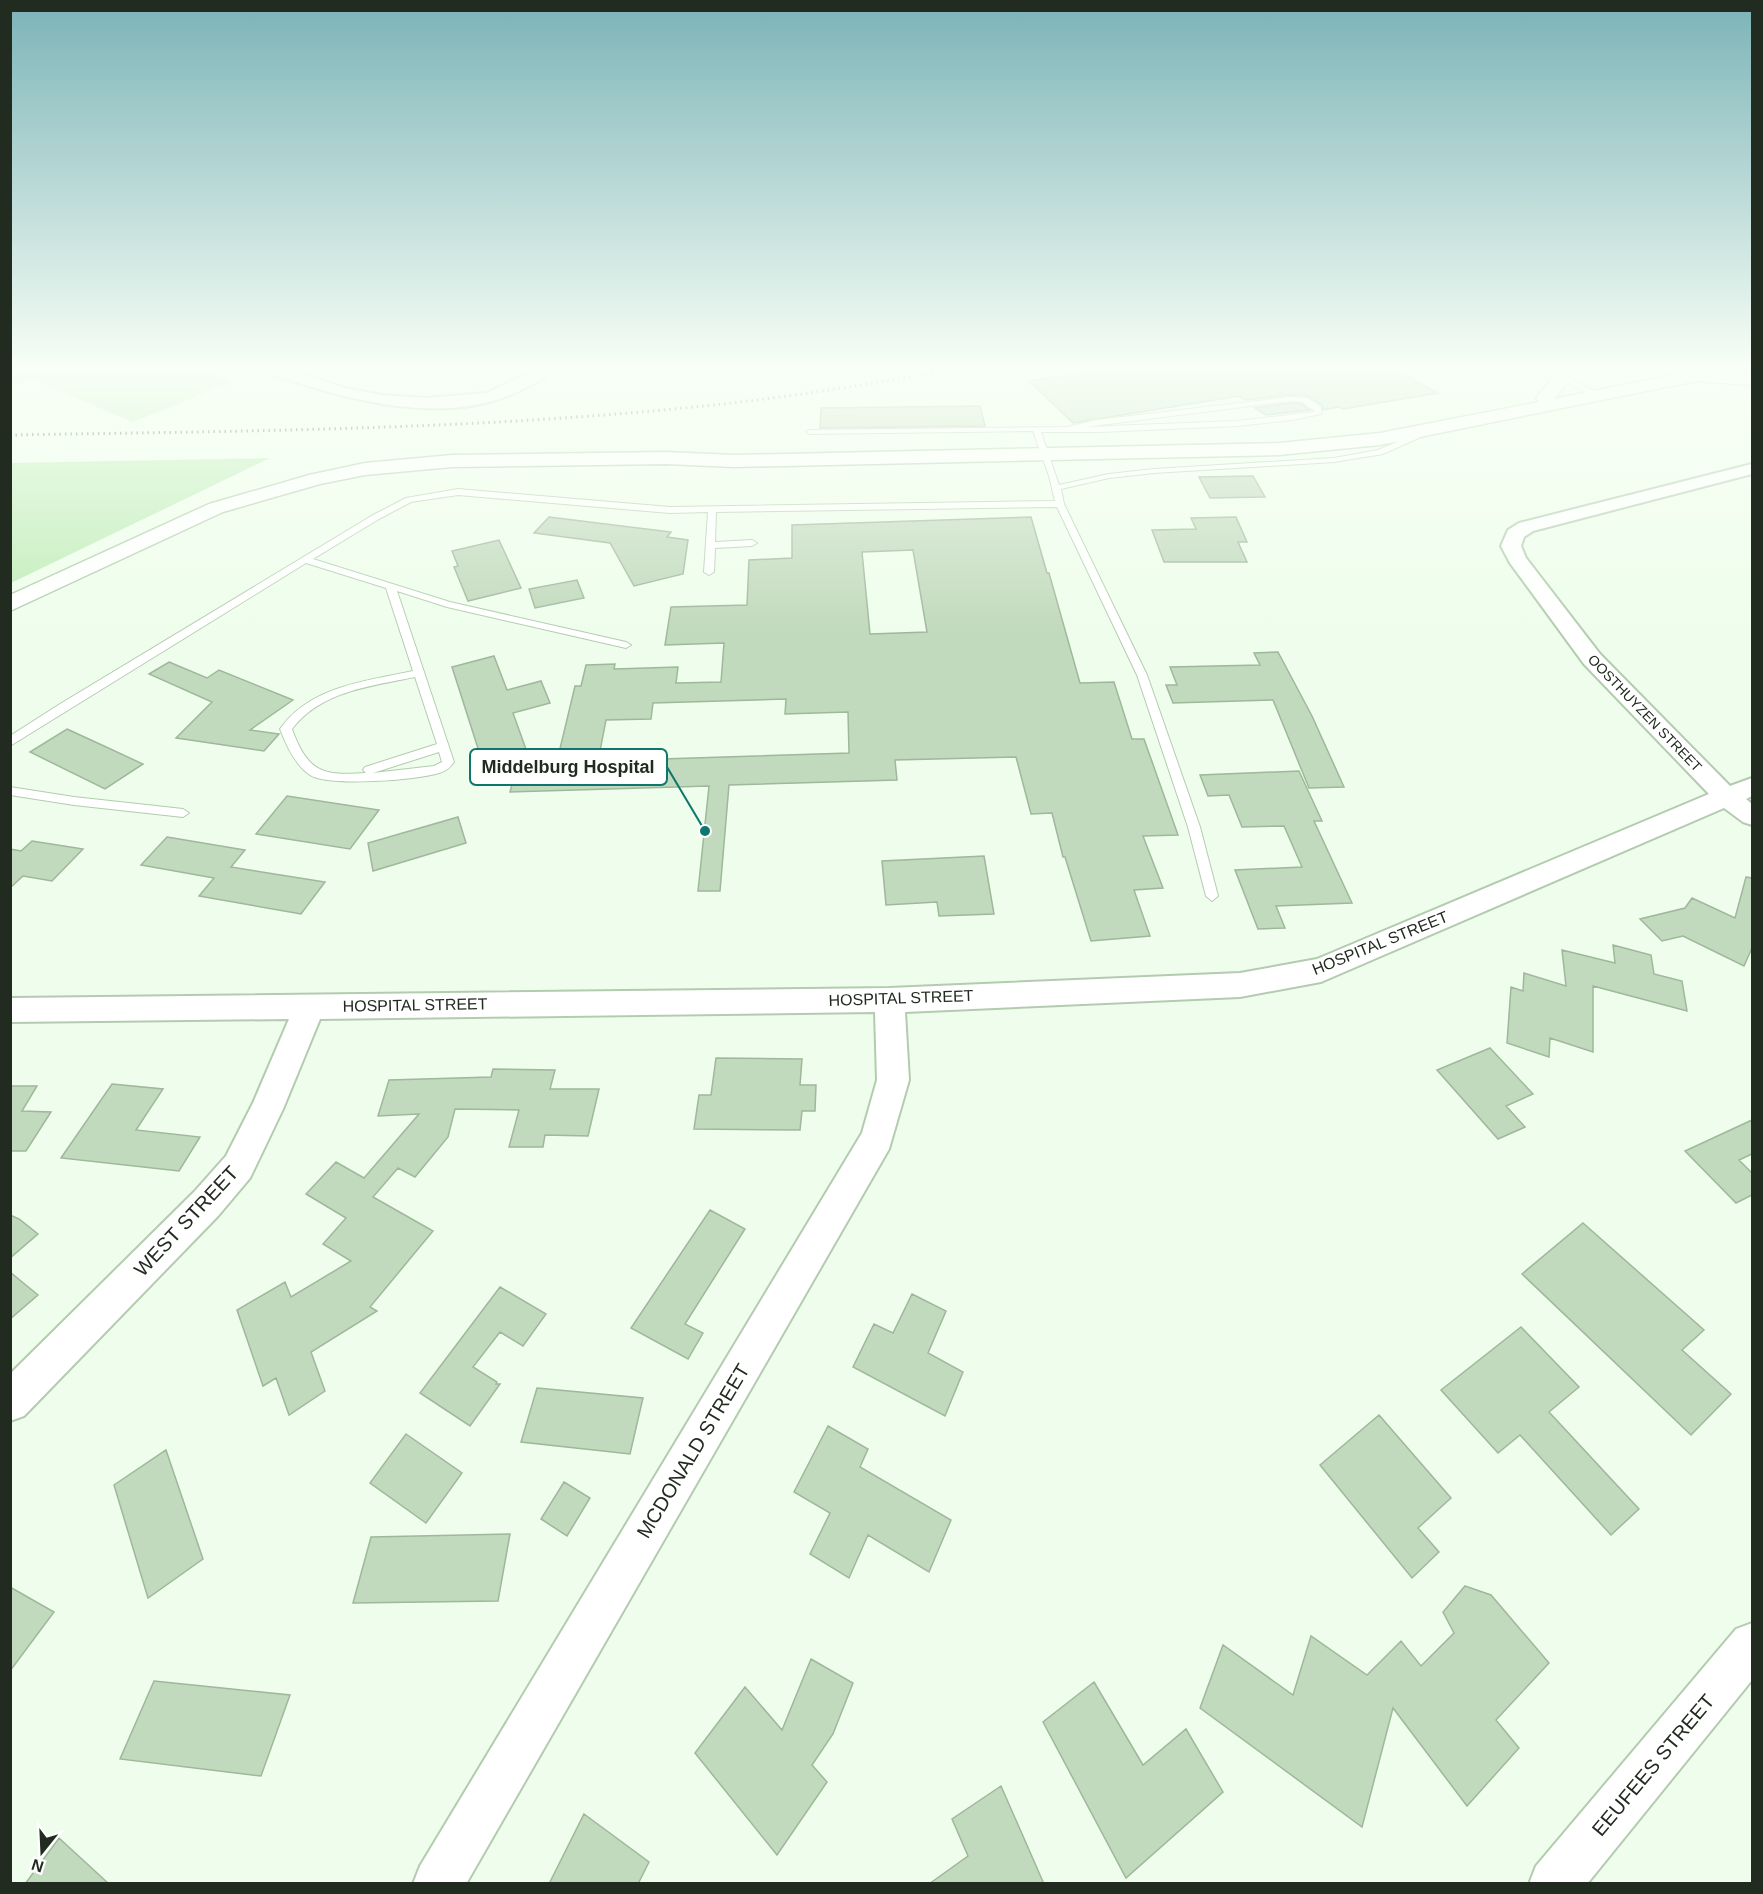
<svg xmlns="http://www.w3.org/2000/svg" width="1763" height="1894" font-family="Arial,sans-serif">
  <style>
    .green { fill: #bfecb7 }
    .building { fill: #c1d9bc; stroke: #9fb79b; stroke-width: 1.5; fill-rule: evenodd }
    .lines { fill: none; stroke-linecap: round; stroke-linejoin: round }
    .lane-casing { stroke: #b3ccaf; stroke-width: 2 }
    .street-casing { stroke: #b3ccaf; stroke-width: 4 }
    .secondary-casing { stroke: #b3ccaf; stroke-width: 3 }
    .lane { fill: #fff; fill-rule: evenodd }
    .street { fill: #fff; fill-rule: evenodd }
    .secondary { fill: #fff; fill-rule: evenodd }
    .rail { stroke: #566154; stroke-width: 3; stroke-dasharray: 1.5 4; stroke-linecap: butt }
    .labels { text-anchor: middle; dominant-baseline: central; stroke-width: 6; stroke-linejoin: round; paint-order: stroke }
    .far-street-label { font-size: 14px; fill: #222b20; stroke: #fff }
    .street-label { font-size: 16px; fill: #222b20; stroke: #fff }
    .near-street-label { font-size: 20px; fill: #222b20; stroke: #fff }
    .leader { fill: none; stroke: #0f766e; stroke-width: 2 }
    .callout-dot { fill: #0f766e; stroke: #fff; stroke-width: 2 }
    .callout { fill: #fff; stroke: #0f766e; stroke-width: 2 }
    .callout-label { font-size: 18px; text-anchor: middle; font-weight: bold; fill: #222b20 }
  </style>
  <rect width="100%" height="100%" fill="#effeec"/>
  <path class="green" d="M 11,371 L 203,371 L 232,382 L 133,422 L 31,379 L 11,386 Z
    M 270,458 L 11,583 L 11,463 Z"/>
  <path class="building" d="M 1093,371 L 1399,371 L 1438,393 L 1343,409 L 1339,407 L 1323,410 L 1322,405 L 1307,396 L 1290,395 L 1244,400 L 1239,396 L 1073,423 L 1029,381 Z
    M 1290,403 L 1301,404 L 1310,410 L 1266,415 L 1255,408 Z
    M 980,406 L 985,426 L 820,428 L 821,408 Z
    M 1253,476 L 1265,497 L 1210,498 L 1199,477 Z
    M 549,517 L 671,532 L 667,537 L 688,540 L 683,574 L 634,586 L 610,543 L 534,533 Z
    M 1031,517 L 1047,573 L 1049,573 L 1080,683 L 1114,682 L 1132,739 L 1144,739 L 1178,835 L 1143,836 L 1163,888 L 1134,890 L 1150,936 L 1091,941 L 1065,857 L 1063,857 L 1052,813 L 1031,814 L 1016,757 L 895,760 L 897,780 L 729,785 L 720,891 L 698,891 L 709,786 L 510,792 L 519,758 L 558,757 L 575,686 L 581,686 L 586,665 L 615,664 L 614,669 L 678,667 L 676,683 L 721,682 L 724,643 L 665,645 L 671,607 L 747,605 L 749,560 L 792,558 L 792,525 ZM 913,550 L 927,632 L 870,634 L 862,552 ZM 786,699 L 785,714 L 848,712 L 849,753 L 598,761 L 606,720 L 651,719 L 653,703 Z
    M 1236,517 L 1247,542 L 1238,542 L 1247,562 L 1164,562 L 1152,530 L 1196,529 L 1191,518 Z
    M 499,540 L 521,588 L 468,601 L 454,567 L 458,566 L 452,551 Z
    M 577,580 L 584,598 L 535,608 L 529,589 Z
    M 1278,652 L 1312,716 L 1344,787 L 1309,788 L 1273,700 L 1173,703 L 1166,685 L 1177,685 L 1170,667 L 1260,665 L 1254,653 Z
    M 494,656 L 507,690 L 541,681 L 550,703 L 513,713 L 527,752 L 483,764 L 452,667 Z
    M 169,662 L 207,678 L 219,670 L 293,700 L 250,730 L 279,734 L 264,751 L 176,738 L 212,702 L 149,674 Z
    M 67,729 L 104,746 L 143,764 L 105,789 L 30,752 Z
    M 1299,771 L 1322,821 L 1314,821 L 1352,903 L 1276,906 L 1285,928 L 1258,929 L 1235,870 L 1302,867 L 1284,826 L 1242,827 L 1229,795 L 1208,796 L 1200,775 Z
    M 287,796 L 379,810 L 350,849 L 256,834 Z
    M 458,817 L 466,843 L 373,871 L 368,843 Z
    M 167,837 L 245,850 L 231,867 L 325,882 L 301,914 L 199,896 L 214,878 L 141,865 Z
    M 32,841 L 83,849 L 52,881 L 23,876 L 10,888 L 10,849 L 21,851 Z
    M 984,856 L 994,914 L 939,916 L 937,902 L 886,905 L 882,861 Z
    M 1746,877 L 1752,878 L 1752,948 L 1744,966 L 1683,936 L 1662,941 L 1640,919 L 1685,908 L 1692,898 L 1735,918 Z
    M 1613,945 L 1651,955 L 1654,974 L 1682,981 L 1687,1011 L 1593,986 L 1593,1052 L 1550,1038 L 1549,1057 L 1507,1043 L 1511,987 L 1523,991 L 1524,973 L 1566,986 L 1562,950 L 1615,963 Z
    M 1490,1048 L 1533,1094 L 1506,1106 L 1525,1127 L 1498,1139 L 1437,1070 Z
    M 716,1058 L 802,1059 L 800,1085 L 816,1085 L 815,1111 L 802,1111 L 800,1130 L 694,1129 L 699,1095 L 711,1095 Z
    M 493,1069 L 555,1070 L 550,1089 L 599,1089 L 588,1136 L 545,1135 L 543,1147 L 509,1147 L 519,1110 L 455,1109 L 448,1137 L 415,1177 L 398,1168 L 373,1197 L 433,1231 L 370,1307 L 377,1311 L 311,1352 L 325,1391 L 289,1415 L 276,1378 L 263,1386 L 237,1310 L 285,1282 L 291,1297 L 351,1261 L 323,1244 L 346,1218 L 306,1194 L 336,1162 L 364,1178 L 419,1114 L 378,1116 L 389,1080 L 491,1077 Z
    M 112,1084 L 163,1089 L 136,1130 L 200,1137 L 179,1171 L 61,1158 Z
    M 10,1086 L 37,1086 L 22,1111 L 51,1112 L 26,1151 L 10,1151 Z
    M 1752,1120 L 1752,1154 L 1739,1160 L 1752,1173 L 1752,1195 L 1736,1203 L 1685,1151 Z
    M 710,1210 L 745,1229 L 685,1324 L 703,1333 L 688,1359 L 631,1328 Z
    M 10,1215 L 19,1219 L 38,1234 L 10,1258 Z
    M 1583,1223 L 1704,1330 L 1682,1350 L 1731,1394 L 1691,1435 L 1522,1274 Z
    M 10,1272 L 38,1295 L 10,1319 Z
    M 500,1287 L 546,1314 L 523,1346 L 500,1332 L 473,1367 L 497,1382 L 496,1384 L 500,1384 L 470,1426 L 420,1393 Z
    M 912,1294 L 946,1311 L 928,1353 L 963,1372 L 945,1416 L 853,1367 L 874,1324 L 893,1333 Z
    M 1521,1327 L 1579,1387 L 1549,1412 L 1639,1509 L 1611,1535 L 1520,1435 L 1498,1453 L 1441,1390 Z
    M 537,1388 L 643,1398 L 630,1454 L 521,1442 Z
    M 1379,1415 L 1451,1498 L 1418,1528 L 1439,1552 L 1412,1578 L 1320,1465 Z
    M 828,1426 L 868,1449 L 860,1467 L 951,1520 L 929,1572 L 868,1535 L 849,1578 L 810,1554 L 830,1513 L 794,1492 Z
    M 406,1434 L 462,1473 L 426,1523 L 370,1483 Z
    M 166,1450 L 203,1559 L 148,1598 L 114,1485 Z
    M 564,1482 L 590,1498 L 567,1536 L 541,1519 Z
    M 510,1534 L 498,1601 L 353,1603 L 371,1537 Z
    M 1465,1586 L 1491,1595 L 1549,1663 L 1496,1720 L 1519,1748 L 1467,1806 L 1393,1708 L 1362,1827 L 1200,1708 L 1223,1645 L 1293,1695 L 1311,1636 L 1367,1675 L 1401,1641 L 1421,1666 L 1454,1633 L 1443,1612 Z
    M 10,1587 L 54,1612 L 10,1671 Z
    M 811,1659 L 853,1683 L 833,1734 L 812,1765 L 827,1782 L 777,1855 L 695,1753 L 745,1687 L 782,1730 Z
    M 154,1681 L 290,1695 L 261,1776 L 120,1759 Z
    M 1094,1682 L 1143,1765 L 1186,1729 L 1223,1792 L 1126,1878 L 1043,1722 Z
    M 1001,1786 L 1044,1884 L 929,1884 L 968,1856 L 952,1819 Z
    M 584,1814 L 649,1862 L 638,1884 L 549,1884 Z
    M 59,1838 L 109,1884 L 25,1884 Z"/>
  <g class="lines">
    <g class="lane-casing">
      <path id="lane" d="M 1544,371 L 1553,371 L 1607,397 L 1600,399 Z
        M 1290,397 L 1307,398 L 1321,407 L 1321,414 L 1292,420 L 1237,426 L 1100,432 L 1041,432 L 1059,485 L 1109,474 L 1154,469 L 1334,458 L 1378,450 L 1425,430 L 1432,432 L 1383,454 L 1334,462 L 1154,473 L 1109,478 L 1061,489 L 1064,504 L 1147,675 L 1200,827 L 1218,896 L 1212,901 L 1206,896 L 1188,827 L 1137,675 L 1057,507 L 716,512 L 715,542 L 752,540 L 757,543 L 752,546 L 715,548 L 714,572 L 709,575 L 704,572 L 708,512 L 670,513 L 458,495 L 411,502 L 379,519 L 313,559 L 450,602 L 626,642 L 631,645 L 626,648 L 447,607 L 397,591 L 454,762 C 450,768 446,771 439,773 C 419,780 327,787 310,775 C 295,765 286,745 280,729 C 310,686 366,681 413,671 L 386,588 L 306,563 L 10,746 L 10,736 L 60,704 L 373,515 L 406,498 L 458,489 L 670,507 L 1055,501 L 1049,476 L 1033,431 L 810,434 L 806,432 L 810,430 L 1067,427 L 1096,420 ZM 1290,401 L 1302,402 L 1314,410 L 1314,412 L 1237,421 L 1085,427 ZM 415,677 L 437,744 L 365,767 L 363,770 L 366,773 C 323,776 308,773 292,729 C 321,691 371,686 415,677 ZM 439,752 L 442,762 L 434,766 L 373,773 Z
        M 10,787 L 74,797 L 183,809 L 189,813 L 183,817 L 74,805 L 10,795 Z"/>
    </g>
    <g class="street-casing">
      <path id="street" d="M 269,371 L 292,371 L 345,388 L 381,395 L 425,398 L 487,393 L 533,371 L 552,371 C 546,379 534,383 525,388 C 448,429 348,400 271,374 Z
        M 1752,464 L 1752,474 L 1533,531 L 1524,537 L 1521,546 L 1526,558 L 1600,654 L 1730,786 L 1752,778 L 1752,796 L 1746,799 L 1752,804 L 1752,825 L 1743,822 L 1724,808 L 1321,982 L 1240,997 L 905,1012 L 909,1080 L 889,1149 L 466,1884 L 413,1884 L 420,1866 L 862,1133 L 877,1080 L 875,1012 L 320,1019 L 283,1109 L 250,1178 L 218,1216 L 24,1416 L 10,1421 L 10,1374 L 194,1192 L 226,1156 L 253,1103 L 289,1019 L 10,1022 L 10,998 L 889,988 L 1240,973 L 1317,959 L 1709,794 L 1584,664 L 1510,563 L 1501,546 L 1508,530 L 1519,523 Z
        M 1752,1623 L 1752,1680 L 1587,1884 L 1529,1884 L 1536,1866 L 1736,1629 Z"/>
    </g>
    <g class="secondary-casing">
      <path id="secondary" d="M 1692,371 L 1728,371 L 1727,373 L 1752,375 L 1752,385 L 1696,381 L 1380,445 L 1279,455 L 734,467 L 666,464 L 452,467 L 365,475 L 320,484 L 223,512 L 10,611 L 10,595 L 209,504 L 309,475 L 365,463 L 452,455 L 666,452 L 734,455 L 1279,443 L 1380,433 L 1539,402 L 1536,398 L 1548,384 L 1553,373 L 1565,373 L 1568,377 L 1566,385 L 1554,399 Z"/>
    </g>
    <use href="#lane" class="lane"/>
    <use href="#street" class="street"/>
    <use href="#secondary" class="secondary"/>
    <path class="rail" d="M 10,435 C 244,431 479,430 713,405 C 791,397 868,384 946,371"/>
  </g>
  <linearGradient id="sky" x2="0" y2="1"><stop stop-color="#7bb3b7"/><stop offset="0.58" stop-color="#f8fff6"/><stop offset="1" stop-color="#f8fff6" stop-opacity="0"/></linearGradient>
  <rect width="1763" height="636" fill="url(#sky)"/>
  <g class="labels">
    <g class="far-street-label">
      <text transform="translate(1645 713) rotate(46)">OOSTHUYZEN STREET</text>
    </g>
    <g class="street-label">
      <text transform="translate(1380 943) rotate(-22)">HOSPITAL STREET</text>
      <text transform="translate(901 998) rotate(-2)">HOSPITAL STREET</text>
      <text transform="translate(415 1005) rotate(-1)">HOSPITAL STREET</text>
    </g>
    <g class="near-street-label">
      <text transform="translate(186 1221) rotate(-47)">WEST STREET</text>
      <text transform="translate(693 1451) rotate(-59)">MCDONALD STREET</text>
      <text transform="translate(1653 1765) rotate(-50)">EEUFEES STREET</text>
    </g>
  </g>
  <path class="leader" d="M705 831L667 767"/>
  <circle class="callout-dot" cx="705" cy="831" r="6"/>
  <rect class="callout" x="470" y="749" width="197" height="36" rx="6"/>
  <g class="callout-label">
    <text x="568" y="773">Middelburg Hospital</text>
  </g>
  <rect width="1763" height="1894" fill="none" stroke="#222b20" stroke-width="24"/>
  <g transform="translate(42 1852) rotate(198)" stroke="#ffffff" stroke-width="4.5" paint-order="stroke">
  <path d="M0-4.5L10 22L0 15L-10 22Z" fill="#222b20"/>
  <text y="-9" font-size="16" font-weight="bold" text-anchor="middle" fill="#222b20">N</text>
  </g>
</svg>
